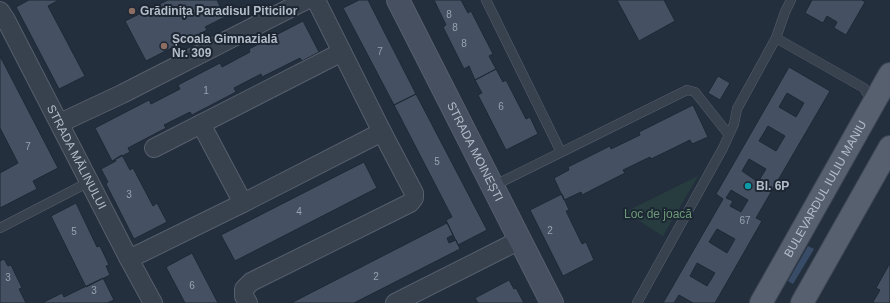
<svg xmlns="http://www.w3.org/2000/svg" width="890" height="303" font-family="Arial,sans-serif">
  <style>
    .green { fill: #263c3f }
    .water { fill: #394c67 }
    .building { fill: #455162; stroke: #1f2835; fill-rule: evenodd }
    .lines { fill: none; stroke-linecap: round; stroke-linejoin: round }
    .service-casing { stroke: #565f6c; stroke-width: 10 }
    .minor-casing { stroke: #565f6c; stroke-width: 20 }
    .secondary-casing { stroke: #565f6c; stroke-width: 24 }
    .primary-casing { stroke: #414a57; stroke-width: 24 }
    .service { stroke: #38414e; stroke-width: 9 }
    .minor { stroke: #38414e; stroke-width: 18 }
    .secondary { stroke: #465061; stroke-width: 22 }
    .primary { stroke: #56606e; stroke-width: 22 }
    .education-dot { fill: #8d6e63; stroke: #1d2633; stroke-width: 1.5 }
    .culture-dot { fill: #0f9aa8; stroke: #1d2633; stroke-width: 1.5 }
    .labels { text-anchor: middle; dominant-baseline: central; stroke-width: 4; stroke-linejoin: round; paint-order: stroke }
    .number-label { font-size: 10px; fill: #98a1af }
    .poi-label { font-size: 12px; font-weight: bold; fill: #b4bcc9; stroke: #1d2633; text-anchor: start }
    .street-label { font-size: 12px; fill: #b4bcc9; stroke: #1d2633 }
    .park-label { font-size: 12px; fill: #6b9a76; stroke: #1d2633 }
  </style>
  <rect width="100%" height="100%" fill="#242f3e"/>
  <path class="green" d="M 698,176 L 663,236 L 625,212 Z"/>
  <path class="water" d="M 808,246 L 814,249 L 793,284 L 788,281 Z"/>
  <path class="building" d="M 29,0 L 59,0 L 48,6 L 85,76 L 59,89 L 16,7 Z
    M 168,0 L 217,0 L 225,17 L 205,27 L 207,30 L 146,61 L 125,21 Z
    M 359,0 L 368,0 L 416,94 L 394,105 L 343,8 Z
    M 434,0 L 461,0 L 468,13 L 471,11 L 493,54 L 489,56 L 496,69 L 475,80 L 469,66 L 464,69 L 443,27 L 446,25 Z
    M 617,0 L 664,0 L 675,21 L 639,41 Z
    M 812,0 L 862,0 L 865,2 L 846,35 L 834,28 L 837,22 L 827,16 L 823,23 L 805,13 Z
    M 303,21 L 319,52 L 302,61 L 300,58 L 262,77 L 261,74 L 234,88 L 236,92 L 192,115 L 190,112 L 164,125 L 166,128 L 128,148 L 130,152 L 112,161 L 95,128 L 149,100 L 151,104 L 180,89 L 178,85 L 220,63 L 222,67 L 250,52 L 249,49 Z
    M 0,56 L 58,168 L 33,181 L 37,189 L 0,208 L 0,173 L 18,163 L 0,128 Z
    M 789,67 L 830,91 L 756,218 L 762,221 L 715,303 L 693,303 L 679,295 L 674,303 L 663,303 L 723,199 L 716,194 ZM 787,93 L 804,103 L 796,117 L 779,107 ZM 768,126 L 785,136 L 776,151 L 759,141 ZM 749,159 L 766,169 L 758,182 L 742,171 ZM 731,190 L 748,200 L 741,212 L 730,206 L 733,201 L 726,198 ZM 717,229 L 735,239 L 727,253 L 709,242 ZM 697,263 L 715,273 L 707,286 L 690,276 Z
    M 496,69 L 503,82 L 506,80 L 526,119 L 530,117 L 538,134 L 506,150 L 478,95 L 482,93 L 475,80 Z
    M 718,76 L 730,83 L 720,100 L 708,93 Z
    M 416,94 L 487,230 L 458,245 L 446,220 L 452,217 L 394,105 Z
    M 693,105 L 708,137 L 692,144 L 690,140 L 651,159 L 650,157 L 623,170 L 625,173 L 582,195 L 581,192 L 564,200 L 554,178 L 569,170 L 568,167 L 610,146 L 611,149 L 640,135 L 639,132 Z
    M 122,155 L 130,170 L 133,168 L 153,206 L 157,203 L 167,222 L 134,239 L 106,184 L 108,182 L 101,169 L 116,161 L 115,159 Z
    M 364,162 L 377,188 L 235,261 L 221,235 Z
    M 562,194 L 569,210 L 566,211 L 582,244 L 586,242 L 594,260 L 563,276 L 530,210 Z
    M 76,203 L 97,247 L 100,246 L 109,265 L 106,266 L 110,275 L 86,287 L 51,216 Z
    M 447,223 L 453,235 L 447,238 L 449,243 L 456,240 L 460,249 L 354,303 L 291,303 Z
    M 192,253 L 218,303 L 185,303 L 166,267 Z
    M 4,259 L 8,266 L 11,265 L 22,288 L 19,289 L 26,303 L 0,303 L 0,261 Z
    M 890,263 L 890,303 L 875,303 L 873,302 L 880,290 L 876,288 Z
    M 103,278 L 114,300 L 107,303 L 42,303 L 62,293 L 64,297 Z
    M 509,280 L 514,289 L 516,288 L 524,303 L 478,303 L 475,298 Z"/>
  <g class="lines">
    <g class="service-casing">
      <path id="service" d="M 486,0 L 561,152
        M 776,38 L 864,88 L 872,102
        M 493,186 L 687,90 L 695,92 L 729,135
        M 0,228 L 89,182
        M 637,303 L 723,148 L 734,124 L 737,109 L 776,38 L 785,12 L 791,0"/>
    </g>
    <g class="minor-casing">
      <g id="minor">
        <path id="s1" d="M 0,11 L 6,20 L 129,259 L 153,303"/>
        <path d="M 60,123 L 122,94 L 306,0"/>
        <path d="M 201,124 L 243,203"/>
        <path d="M 154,148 L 342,52"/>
        <path d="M 129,259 L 243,203 L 382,132"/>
        <path d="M 248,303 L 244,296 L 244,289 L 251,282 L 410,203 L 414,198 L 414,193 L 382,132 L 316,0"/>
        <path d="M 395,303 L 520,240"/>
      </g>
    </g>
    <g class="secondary-casing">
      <g id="secondary">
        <path id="s2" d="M 398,0 L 552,303"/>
      </g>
    </g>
    <g class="primary-casing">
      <g id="primary">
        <path id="s3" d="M 761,303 L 890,74"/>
        <path d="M 802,303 L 890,147"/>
      </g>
    </g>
    <use href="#service" class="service"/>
    <use href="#minor" class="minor"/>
    <use href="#secondary" class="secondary"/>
    <use href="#primary" class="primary"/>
  </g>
  <g class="education-dot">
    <circle cx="132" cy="11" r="4"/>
    <circle cx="164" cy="46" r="4"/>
  </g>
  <circle class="culture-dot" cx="748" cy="186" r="4"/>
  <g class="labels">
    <g class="number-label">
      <text x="449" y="14">8</text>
      <text x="455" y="27">8</text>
      <text x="464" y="43">8</text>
      <text x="380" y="51">7</text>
      <text x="206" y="90">1</text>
      <text x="501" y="106">6</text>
      <text x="28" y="146">7</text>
      <text x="437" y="161">5</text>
      <text x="129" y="194">3</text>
      <text x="299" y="211">4</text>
      <text x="745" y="220">67</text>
      <text x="550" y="230">2</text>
      <text x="74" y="231">5</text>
      <text x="376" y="276">2</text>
      <text x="8" y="277">3</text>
      <text x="192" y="285">6</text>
      <text x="94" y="290">3</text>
    </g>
    <g class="poi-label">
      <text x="140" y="11">Grădinița Paradisul Piticilor</text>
      <text x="172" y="39">Școala Gimnazială<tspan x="172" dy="14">Nr. 309</tspan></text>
      <text x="756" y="186">Bl. 6P</text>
    </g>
    <g class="street-label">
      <text stroke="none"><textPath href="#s2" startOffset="170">STRADA MOINEȘTI</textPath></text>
      <text stroke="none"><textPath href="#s1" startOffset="165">STRADA MĂLINULUI</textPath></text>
      <text stroke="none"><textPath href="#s3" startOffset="131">BULEVARDUL IULIU MANIU</textPath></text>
    </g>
    <g class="park-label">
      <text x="658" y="214">Loc de joacă</text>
    </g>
  </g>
</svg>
